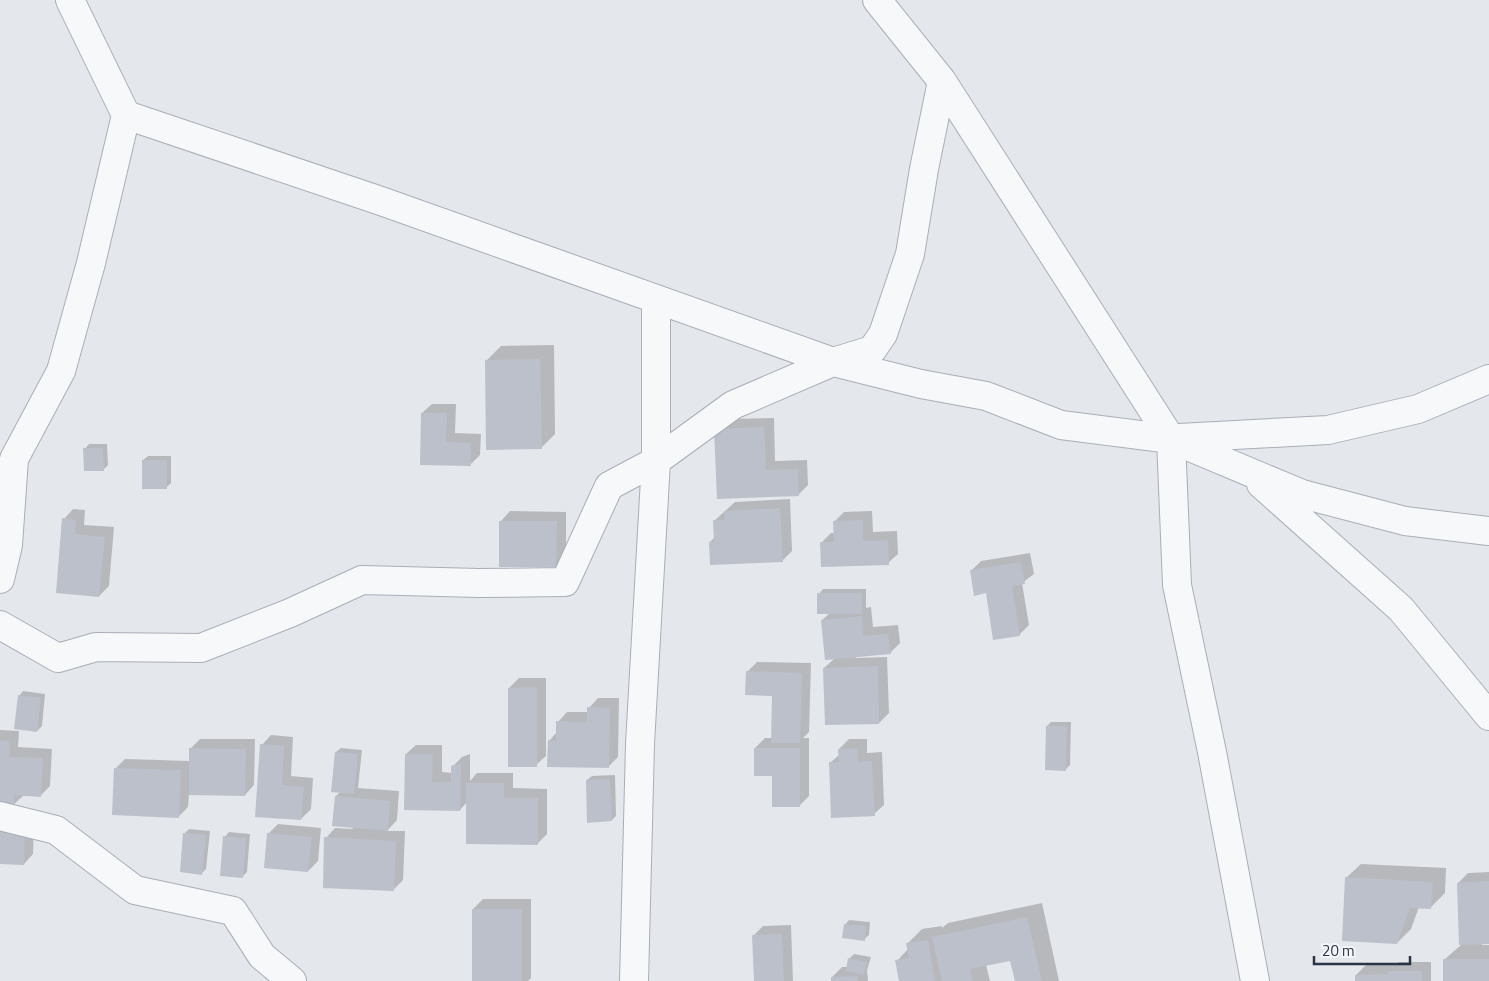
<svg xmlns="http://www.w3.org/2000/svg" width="1489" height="981" font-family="'Titillium Web',sans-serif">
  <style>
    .shadow { fill: #0003 }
    .building { fill: #bbc0ca }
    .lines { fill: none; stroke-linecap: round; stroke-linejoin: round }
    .street-casing { stroke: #a9aeb7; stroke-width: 30 }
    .street { stroke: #f7f8fa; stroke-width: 28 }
  </style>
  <rect width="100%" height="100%" fill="#e4e7ec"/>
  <path class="shadow" d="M 554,345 L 555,434 L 541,448 L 487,360 L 501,346 Z
    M 432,404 L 456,404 L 455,433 L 481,434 L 480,455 L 470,465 L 421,464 L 422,413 Z
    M 774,418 L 775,461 L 807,460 L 808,485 L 798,495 L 718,498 L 715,429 L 725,419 Z
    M 89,444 L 107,444 L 108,465 L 103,470 L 85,449 Z
    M 148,456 L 171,456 L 171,483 L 167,487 L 143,460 Z
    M 790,499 L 792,551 L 782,561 L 710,542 L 715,537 L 714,521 L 735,502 Z
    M 73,509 L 85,510 L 84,525 L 114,527 L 109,586 L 99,596 L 64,519 Z
    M 510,511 L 566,512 L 566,556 L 556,566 L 501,521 Z
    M 872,511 L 873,532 L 897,531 L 898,554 L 888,563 L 821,543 L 831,533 L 835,533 L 834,522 L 844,512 Z
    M 1030,553 L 1034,574 L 1022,583 L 1029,625 L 1019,635 L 972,570 L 981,561 Z
    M 823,589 L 866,589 L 866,608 L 871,607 L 873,627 L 898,625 L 900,643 L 890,653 L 855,656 L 856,658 L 887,657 L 889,713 L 879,723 L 824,668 L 835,658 L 822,620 L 830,613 L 819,594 Z
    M 757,662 L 811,663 L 809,732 L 803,738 L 809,738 L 809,796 L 800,805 L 774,775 L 755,748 L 765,738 L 772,738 L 773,695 L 747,672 Z
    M 519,678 L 546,678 L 546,756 L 536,765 L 509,688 Z
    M 23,691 L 45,694 L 42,726 L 37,731 L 19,696 Z
    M 598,698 L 619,698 L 618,757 L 608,767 L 549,741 L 557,732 L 558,722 L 567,712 L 589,712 L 589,708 Z
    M 1051,722 L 1071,722 L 1070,765 L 1065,770 L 1047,726 Z
    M 0,730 L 19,731 L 18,747 L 52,749 L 50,786 L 40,796 L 23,796 L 13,805 L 0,805 Z
    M 271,735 L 293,737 L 291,776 L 313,778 L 311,809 L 301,819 L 257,816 L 262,745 Z
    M 200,739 L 255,739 L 254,785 L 245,795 L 189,794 L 188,807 L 179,816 L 115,769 L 125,759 L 190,761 L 190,749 Z
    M 849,739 L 867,739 L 867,753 L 882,752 L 884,805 L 874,814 L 830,763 L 840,754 L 839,749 Z
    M 416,745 L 442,745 L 442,772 L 452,773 L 452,767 L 462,757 L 470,754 L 470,781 L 477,773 L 513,773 L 513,788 L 547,789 L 547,834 L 537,844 L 467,802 L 460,810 L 405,809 L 406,754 Z
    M 341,748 L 362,750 L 358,788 L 399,791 L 397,820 L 387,831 L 405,831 L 403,880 L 393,890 L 326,838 L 335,828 L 353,829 L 336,796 L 341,791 L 336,752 Z
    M 615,775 L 616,816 L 612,820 L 587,780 L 592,776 Z
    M 0,823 L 34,824 L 33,854 L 24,864 L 0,863 Z
    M 278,824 L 321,828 L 318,861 L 308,871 L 268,834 Z
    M 189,829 L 210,831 L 206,869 L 202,873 L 185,833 Z
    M 229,832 L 250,834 L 247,872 L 242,877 L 225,837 Z
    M 1361,864 L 1446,868 L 1445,893 L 1431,907 L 1419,907 L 1411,929 L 1397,943 L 1346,878 Z
    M 1489,872 L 1489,943 L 1482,943 L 1482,945 L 1489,945 L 1489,981 L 1444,981 L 1445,959 L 1461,945 L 1458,883 L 1468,873 Z
    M 483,899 L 531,899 L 531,978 L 528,981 L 473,981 L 473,909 Z
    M 1042,903 L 1059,981 L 1016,981 L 1011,959 L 986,965 L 990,981 L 900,981 L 897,961 L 908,949 L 907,944 L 922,929 L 942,926 L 942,928 L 948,923 Z
    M 849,920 L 870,922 L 869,935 L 864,939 L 845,925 Z
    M 791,925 L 793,981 L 755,981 L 753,936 L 763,926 Z
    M 854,954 L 871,957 L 867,970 L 868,981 L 832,981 L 832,977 L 842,967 L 848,967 L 849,959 Z
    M 1399,962 L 1431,962 L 1431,981 L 1355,981 L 1356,975 L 1366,965 L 1396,965 Z"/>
  <path class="building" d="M 540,359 L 542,449 L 486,450 L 485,360 Z
    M 421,413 L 447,413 L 446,442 L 471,443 L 471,466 L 420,465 Z
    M 764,427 L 766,470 L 798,469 L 799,496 L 717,499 L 714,429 Z
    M 83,448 L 103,448 L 104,471 L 84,471 Z
    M 142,460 L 167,460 L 167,489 L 142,489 Z
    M 780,508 L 783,562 L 710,565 L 709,542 L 714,542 L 713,520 L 725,520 L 724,511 Z
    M 62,518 L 76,520 L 75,534 L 105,537 L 99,597 L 56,593 Z
    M 863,520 L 863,541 L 888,540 L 889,565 L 821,567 L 820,542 L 834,542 L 833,521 Z
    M 499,521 L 557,521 L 556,567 L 499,567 Z
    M 1021,562 L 1025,584 L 1012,586 L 1020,636 L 993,640 L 986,593 L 974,596 L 970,570 Z
    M 817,593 L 862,593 L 862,614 L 817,614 Z
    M 862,616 L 863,636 L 888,634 L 891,654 L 825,660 L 821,620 Z
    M 878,666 L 879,724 L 825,725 L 823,668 Z
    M 746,671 L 802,673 L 800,743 L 771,743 L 772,696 L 745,695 Z
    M 537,687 L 537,767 L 508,767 L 508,688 Z
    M 18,695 L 41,698 L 37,732 L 14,729 Z
    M 587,707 L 610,708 L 609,768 L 547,767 L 548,740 L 556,741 L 556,721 L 587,722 Z
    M 1046,726 L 1067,726 L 1066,771 L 1045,770 Z
    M 0,740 L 10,741 L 9,757 L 43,758 L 41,797 L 14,795 L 14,807 L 0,806 Z
    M 260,744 L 284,746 L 282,785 L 304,787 L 301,820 L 255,817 Z
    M 189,748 L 246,749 L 245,796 L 189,795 Z
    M 754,748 L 800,748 L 800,807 L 772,807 L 772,776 L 754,776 Z
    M 857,748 L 858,762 L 872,761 L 875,816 L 831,818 L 829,762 L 839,762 L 838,749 Z
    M 335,752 L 358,754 L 354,794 L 331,792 Z
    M 405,754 L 433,754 L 432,782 L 451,782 L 451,766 L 461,763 L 460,811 L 404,810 Z
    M 114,768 L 181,770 L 179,818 L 112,815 Z
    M 610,779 L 612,821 L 587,823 L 586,780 Z
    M 466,783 L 504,783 L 504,798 L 538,798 L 538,845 L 466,844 Z
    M 335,796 L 390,801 L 388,831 L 332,826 Z
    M 0,832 L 25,834 L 24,865 L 0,864 Z
    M 183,833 L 206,835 L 202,875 L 180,872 Z
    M 267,833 L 312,837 L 308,872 L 264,868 Z
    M 223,836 L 246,838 L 243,878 L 220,876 Z
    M 324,837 L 396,841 L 394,891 L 323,888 Z
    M 1345,877 L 1433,882 L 1431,909 L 1410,908 L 1397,944 L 1342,941 Z
    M 1489,881 L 1489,944 L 1459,945 L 1457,883 Z
    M 472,909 L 522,909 L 522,981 L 472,981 Z
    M 1027,917 L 1042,981 L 1015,981 L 1010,961 L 970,969 L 973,981 L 942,981 L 932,937 Z
    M 844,924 L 866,926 L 865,941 L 842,938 Z
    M 782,934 L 784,981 L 754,981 L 752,935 Z
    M 928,940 L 935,981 L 899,981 L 895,960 L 909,958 L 906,943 Z
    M 848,958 L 867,962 L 864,975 L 846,971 Z
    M 1443,959 L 1489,959 L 1489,981 L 1443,981 Z
    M 1388,971 L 1422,971 L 1422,981 L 1355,981 L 1355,975 L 1388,974 Z
    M 858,976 L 858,981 L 831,981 L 831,977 Z"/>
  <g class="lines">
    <g class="street-casing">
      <path id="street" d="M 877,0 L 942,81 L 1171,439 L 1177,585 L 1212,752 L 1255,981
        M 126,115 L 381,201 L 833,362 L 872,350 L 883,334 L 910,254 L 924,169 L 942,81
        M 1179,438 L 1328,430 L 1418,409 L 1489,379
        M 1261,484 L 1401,609 L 1489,716
        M 0,579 L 8,545 L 14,459 L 61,371 L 91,263 L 126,115 L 70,0
        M 0,625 L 58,658 L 96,647 L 201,648 L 290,613 L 362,580 L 479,583 L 565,582 L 609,486 L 656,461 L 733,405 L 833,362 L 921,384 L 986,396 L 1061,425 L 1171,439 L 1302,494 L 1405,521 L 1489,531
        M 0,816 L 56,830 L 135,890 L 233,911 L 262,956 L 292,981
        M 634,981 L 640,744 L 656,461 L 656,299"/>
    </g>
    <use href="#street" class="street"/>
  </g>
  <path d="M1314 956v8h96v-8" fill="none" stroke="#2b3445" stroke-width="2.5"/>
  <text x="1322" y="956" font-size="15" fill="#2b3445" stroke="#f4f6f9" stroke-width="4" paint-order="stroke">20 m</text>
</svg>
